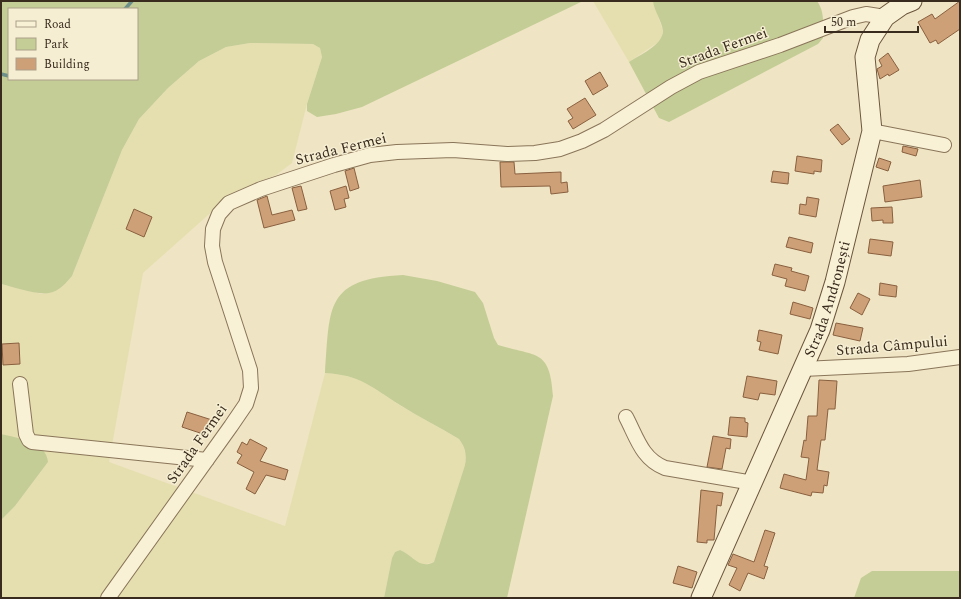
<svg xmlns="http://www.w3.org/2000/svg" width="961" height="599" font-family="Spectral,serif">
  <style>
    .farmland { fill: #e5dfb0 }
    .green { fill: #c4cd96; fill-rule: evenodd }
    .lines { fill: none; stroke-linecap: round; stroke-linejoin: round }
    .stream { stroke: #6c9089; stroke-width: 3.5 }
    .building { fill: #cea078; stroke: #89603f }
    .street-casing { stroke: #897559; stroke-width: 16 }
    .secondary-casing { stroke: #6b563c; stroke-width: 21 }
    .street { stroke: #f9f1d6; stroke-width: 14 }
    .secondary { stroke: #f9f1d6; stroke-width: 19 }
    .labels { text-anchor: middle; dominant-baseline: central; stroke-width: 3; stroke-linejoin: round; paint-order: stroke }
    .street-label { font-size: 15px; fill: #392c1e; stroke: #f6eed2 }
  </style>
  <rect width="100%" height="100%" fill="#efe4c3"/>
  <path class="farmland" d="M 593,1 L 653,1 L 663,31 L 662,37 L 657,43 L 629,62 Z
    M 250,43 L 314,44 L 320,48 L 322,57 L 307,104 L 292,163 L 276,175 L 234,192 L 143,273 L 109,462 L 285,526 L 325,373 L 340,374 L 363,381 L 401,406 L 459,439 L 463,445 L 466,455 L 465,465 L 437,556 L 434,562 L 423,565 L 415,561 L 404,552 L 400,550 L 395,552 L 392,559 L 384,598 L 1,598 L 1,520 L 15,506 L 48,462 L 22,440 L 1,434 L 1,284 L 42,294 L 53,292 L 63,286 L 72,276 L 122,150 L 139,119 L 168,88 L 199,61 L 226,47 Z"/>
  <path class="green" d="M 1,1 L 583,1 L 362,107 L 336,114 L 317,117 L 307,111 L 307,104 L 322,57 L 320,48 L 313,44 L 250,43 L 226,47 L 199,61 L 168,88 L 139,119 L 122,150 L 72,276 C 67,282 61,289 53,292 C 41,297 14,287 1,284 ZM 9,9 L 137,9 L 137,79 L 9,79 Z
    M 653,1 L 817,1 C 825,12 823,25 823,38 L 818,44 L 669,122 L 659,118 L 629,62 C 638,56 663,45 663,31 C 662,21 654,11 653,1 Z
    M 403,275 L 437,281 L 475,292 L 483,303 L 494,338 L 498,345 C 537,357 550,349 553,396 L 507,598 L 384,598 L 392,558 L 395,552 L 400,550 C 413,555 419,570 434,562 L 465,465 C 467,454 465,447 459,439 C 439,427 419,417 400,405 C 371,387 361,375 325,373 C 330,306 325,279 403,275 Z
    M 1,434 C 17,438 47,442 48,462 L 15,506 L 1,520 Z
    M 872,571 L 960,571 L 960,598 L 854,598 L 861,578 Z"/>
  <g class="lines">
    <path class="stream" d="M 125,9 L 132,1
      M 1,74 L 9,76"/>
  </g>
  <path class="building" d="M 960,1 L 960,29 L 938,44 L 936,40 L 930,43 L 918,22 L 932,14 L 935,19 Z
    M 888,53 L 899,70 L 889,76 L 888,74 L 880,79 L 877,69 L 882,66 L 879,60 Z
    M 600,72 L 608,86 L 593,95 L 585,81 Z
    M 585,98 L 596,115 L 573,129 L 568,121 L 573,118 L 567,109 Z
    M 838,124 L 850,139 L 842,145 L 830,130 Z
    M 903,146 L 918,149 L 916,156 L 902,152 Z
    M 797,156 L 822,160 L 821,172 L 814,171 L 814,174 L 795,171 Z
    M 879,158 L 891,162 L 888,171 L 876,167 Z
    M 500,162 L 514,162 L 515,174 L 561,172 L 561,183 L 567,182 L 568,192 L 551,194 L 550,186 L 501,187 Z
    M 354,168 L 359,188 L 350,191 L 345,171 Z
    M 773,171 L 789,173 L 788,184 L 771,182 Z
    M 920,180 L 922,197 L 885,202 L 883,186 Z
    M 301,186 L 307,209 L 298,211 L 292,188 Z
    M 346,186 L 349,198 L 344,199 L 346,207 L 335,210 L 330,191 Z
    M 267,196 L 272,215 L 292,210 L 295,220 L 264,228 L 257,200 Z
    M 807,197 L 819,199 L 816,217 L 799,214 L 800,204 L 806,205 Z
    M 892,207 L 893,223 L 883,223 L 883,220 L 872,221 L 871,208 Z
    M 134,209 L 152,217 L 144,237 L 126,229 Z
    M 789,237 L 813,243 L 811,253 L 786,247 Z
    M 870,239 L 893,242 L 891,256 L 868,253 Z
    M 775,264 L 792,268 L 791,271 L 809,276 L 805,291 L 785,286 L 787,279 L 772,275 Z
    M 880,283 L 897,286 L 896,297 L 879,295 Z
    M 858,293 L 870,299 L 862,315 L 850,308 Z
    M 793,302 L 813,308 L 810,319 L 790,314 Z
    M 836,323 L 863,328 L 860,341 L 833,335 Z
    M 759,330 L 782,335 L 778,354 L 759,350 L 761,342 L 757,341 Z
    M 19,343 L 20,364 L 3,365 L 2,344 Z
    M 747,376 L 777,381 L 775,395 L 760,393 L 758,400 L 743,397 Z
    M 819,380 L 837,381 L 835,409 L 828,409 L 825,440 L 821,440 L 817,470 L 829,472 L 827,486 L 824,485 L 823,493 L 812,492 L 811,496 L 780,488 L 784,474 L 806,480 L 809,458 L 801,457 L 804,440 L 806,441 L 808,416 L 817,416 Z
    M 187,412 L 212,420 L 206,435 L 182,427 Z
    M 730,417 L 745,418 L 745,422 L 748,423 L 747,437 L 728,435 Z
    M 713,436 L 731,439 L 730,449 L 726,448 L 722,469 L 707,467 Z
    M 250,439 L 267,448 L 260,461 L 288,470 L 285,480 L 266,475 L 255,494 L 246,489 L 254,472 L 237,463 L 242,455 L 237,452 L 242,442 L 247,445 Z
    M 701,490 L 723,493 L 721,506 L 717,505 L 714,540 L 707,540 L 707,543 L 697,542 Z
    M 765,530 L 775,533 L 764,566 L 768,567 L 764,579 L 748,573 L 740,591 L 729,585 L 737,568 L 728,565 L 733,554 L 754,562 Z
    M 678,566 L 697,572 L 692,588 L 673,583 Z"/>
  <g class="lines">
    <g class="street-casing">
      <path id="street" d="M 872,131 L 944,145
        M 803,369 L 908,364 L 960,357
        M 20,384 L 26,434 L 29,440 L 32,442 L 207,460
        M 626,417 C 637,438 642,459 665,468 L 753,483
        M 108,598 L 231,426 L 246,404 L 251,388 L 250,370 L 215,262 L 212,246 L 213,229 L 219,214 L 229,203 L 261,189 L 334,165 L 370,155 L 397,152 L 453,150 L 507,154 L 535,153 L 560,149 L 582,141 L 604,130 L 671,87 L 699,72 L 780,45 L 853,17 L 866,14 L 885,17"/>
    </g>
    <g class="secondary-casing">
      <g id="secondary">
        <path id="s1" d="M 701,598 L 820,330 L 835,282 L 872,131 L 865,57 L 870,40 L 885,17 L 902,5 L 912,1"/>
      </g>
    </g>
    <use href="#street" class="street"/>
    <use href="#secondary" class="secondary"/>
  </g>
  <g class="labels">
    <g class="street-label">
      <text transform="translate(723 48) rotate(-20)">Strada Fermei</text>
      <text transform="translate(341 149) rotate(-14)">Strada Fermei</text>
      <text stroke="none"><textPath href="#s1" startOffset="325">Strada Andronești</textPath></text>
      <text transform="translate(892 346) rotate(-5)">Strada Câmpului</text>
      <text transform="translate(197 444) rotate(-55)">Strada Fermei</text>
    </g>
  </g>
  <rect width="961" height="599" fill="none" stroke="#392c1e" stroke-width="4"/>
  <rect x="8" y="8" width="130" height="72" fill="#f6eed2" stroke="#aaa08a"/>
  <rect x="16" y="21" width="20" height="6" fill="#f9f1d6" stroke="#aaa08a"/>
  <text x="44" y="28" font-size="12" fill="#392c1e">Road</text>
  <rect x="16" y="38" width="20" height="12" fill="#c4cd96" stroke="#aaa08a"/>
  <text x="44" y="48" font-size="12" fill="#392c1e">Park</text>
  <rect x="16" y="58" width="20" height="12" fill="#cea078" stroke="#aaa08a"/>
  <text x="44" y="68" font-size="12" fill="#392c1e">Building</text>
  <path d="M825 26v6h93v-6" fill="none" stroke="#392c1e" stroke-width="2"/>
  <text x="831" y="26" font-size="12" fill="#392c1e" stroke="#f6eed2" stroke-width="3" paint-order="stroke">50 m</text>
</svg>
